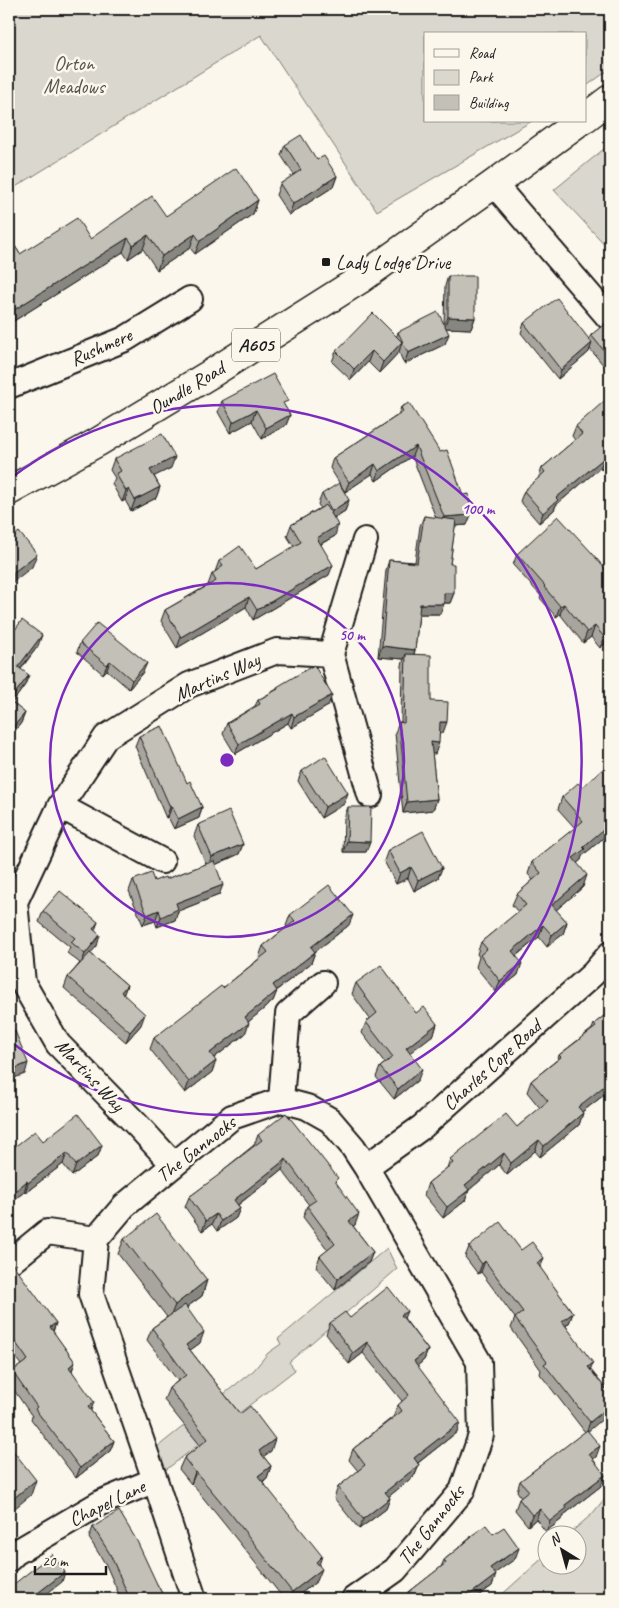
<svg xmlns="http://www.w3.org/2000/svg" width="619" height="1608" font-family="Caveat,sans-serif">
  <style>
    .green { fill: #dad7ce; stroke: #7b7a75 }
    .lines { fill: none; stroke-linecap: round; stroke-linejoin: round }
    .minor-casing { stroke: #1c1c1c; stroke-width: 28 }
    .major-casing { stroke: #1c1c1c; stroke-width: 31 }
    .minor { stroke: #fbf7ec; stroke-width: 24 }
    .major { stroke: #fbf7ec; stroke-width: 28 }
    .wall { fill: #a8a59e; stroke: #1c1c1c }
    .shaded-wall { fill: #888681; stroke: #1c1c1c }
    .building { fill: #c3c0b8; stroke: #1c1c1c }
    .ring { fill: none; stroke: #7b2cbf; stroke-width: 2.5 }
    .poi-dot { fill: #1c1c1c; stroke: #fbf7ec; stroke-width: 2 }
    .labels { text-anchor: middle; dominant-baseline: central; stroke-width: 5; stroke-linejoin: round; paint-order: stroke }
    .shield { fill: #fbf7ec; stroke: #5f5e5a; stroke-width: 1 }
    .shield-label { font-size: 19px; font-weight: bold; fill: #1c1c1c }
    .park-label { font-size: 20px; fill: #555451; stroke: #fbf7ec }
    .poi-label { font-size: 20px; fill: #1c1c1c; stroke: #fbf7ec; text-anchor: start }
    .street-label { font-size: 20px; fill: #1c1c1c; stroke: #fbf7ec }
    .centre { fill: #7b2cbf; stroke: #fbf7ec; stroke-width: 2.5 }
    .ring-label { font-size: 15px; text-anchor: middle; font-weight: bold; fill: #7b2cbf; stroke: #fbf7ec; stroke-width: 5; stroke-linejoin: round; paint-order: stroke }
  </style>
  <rect width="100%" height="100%" fill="#fbf7ec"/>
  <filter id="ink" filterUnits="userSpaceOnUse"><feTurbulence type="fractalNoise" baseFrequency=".02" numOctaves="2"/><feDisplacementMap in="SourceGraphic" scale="10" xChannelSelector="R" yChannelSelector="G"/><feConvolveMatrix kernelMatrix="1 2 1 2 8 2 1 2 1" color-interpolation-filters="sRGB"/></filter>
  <g filter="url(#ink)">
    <path class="green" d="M 9,9 L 610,9 L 610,69 L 585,87 L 585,34 L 425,34 L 425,121 L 532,121 L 377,211 L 261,35 L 9,191 Z
      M 610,144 L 610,250 L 554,190 Z
      M 387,1248 L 397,1269 L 289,1362 L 295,1370 L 163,1472 L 156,1448 L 254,1370 L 268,1353 L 281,1344 L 278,1339 Z
      M 610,1492 L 610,1599 L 497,1599 L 546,1555 L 546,1566 L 576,1566 L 576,1536 L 568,1535 L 592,1514 Z"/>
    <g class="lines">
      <g class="minor-casing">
        <path id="minor" d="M 494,184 L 610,319
          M 9,386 L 125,339 L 190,299
          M 365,540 L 331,654 L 370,795
          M 60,806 L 162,861
          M 281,1100 L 288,1014 L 323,983
          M 174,1165 L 139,1127 L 58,1044 L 23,983 L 15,902 L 60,806 L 106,737 L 189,685 L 277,651 L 331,654
          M 366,1167 L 422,1127 L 593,974 L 610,954
          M 9,1259 L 14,1259 L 47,1232 L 96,1239
          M 9,1559 L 15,1553 L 102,1502 L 155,1480
          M 194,1599 L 155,1480 L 91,1294 L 96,1239 L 124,1206 L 232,1117 L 281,1100 L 307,1107 L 330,1120 L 353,1147 L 366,1167 L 479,1362 L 481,1435 L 462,1491 L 395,1570 L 354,1599"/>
      </g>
      <g class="major-casing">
        <path id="major" d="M 585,118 L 610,99
          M 9,491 L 98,442 L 212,373 L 359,280 L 494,184 L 580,121"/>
      </g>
      <use href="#minor" class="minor"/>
      <use href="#major" class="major"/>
    </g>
    <path class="wall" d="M 285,145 L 317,160 L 337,176 L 333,187 L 289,215 L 276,195 L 280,184 L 294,175 L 281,155 Z
      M 258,200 L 253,214 L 195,254 L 190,248 L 157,270 L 143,249 L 128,259 L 123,252 L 9,324 L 9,237 L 20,254 L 90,239 L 166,216 Z
      M 448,276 L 475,318 L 471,329 L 446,328 L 445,344 L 404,364 L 399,352 L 379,373 L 368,362 L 351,380 L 332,362 L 336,351 L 397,336 L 398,332 L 444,324 L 445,286 Z
      M 524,323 L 589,339 L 591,335 L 610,326 L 610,373 L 590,349 L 589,352 L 558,379 L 521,333 Z
      M 222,401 L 285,407 L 290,415 L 286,425 L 262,439 L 252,421 L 230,433 L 218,412 Z
      M 401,407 L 467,525 L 455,526 L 450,564 L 454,593 L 450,603 L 444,603 L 440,614 L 419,614 L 415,650 L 414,655 L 443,733 L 440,733 L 435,754 L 432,753 L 437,799 L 433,810 L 403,813 L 395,733 L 399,722 L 401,722 L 402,665 L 404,659 L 378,657 L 386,570 L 389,560 L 415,562 L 420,526 L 424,516 L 436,518 L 412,456 L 376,481 L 372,474 L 345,492 L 330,468 L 333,458 L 398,415 Z
      M 576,426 L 610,462 L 601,470 L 600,468 L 556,505 L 554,510 L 539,523 L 520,501 L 524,491 L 538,479 L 542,468 L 575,440 L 572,436 Z
      M 114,459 L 171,468 L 154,476 L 160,487 L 156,498 L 131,511 L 125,500 L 122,502 L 112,484 L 115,478 L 110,470 Z
      M 322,494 L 349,500 L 345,511 L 334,518 L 335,536 L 321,544 L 329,575 L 253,620 L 246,607 L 177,648 L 161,621 L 165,610 L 208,585 L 212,574 L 215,572 L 219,561 L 256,569 L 294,547 L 287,536 L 291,525 L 320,508 L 318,504 Z
      M 517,554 L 610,575 L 610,639 L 600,648 L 591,637 L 583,643 L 560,614 L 556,617 L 540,598 L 541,596 L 513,565 Z
      M 9,638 L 38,646 L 21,669 L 25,685 L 12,703 L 25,713 L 21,723 L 9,738 Z
      M 80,643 L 143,672 L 129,689 L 107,670 L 103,674 L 77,652 Z
      M 277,687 L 328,706 L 291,728 L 288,723 L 235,754 L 223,734 L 227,723 L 255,706 L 258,700 L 277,689 Z
      M 139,736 L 187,783 L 202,807 L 199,818 L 174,829 L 168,817 L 166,818 L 135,746 Z
      M 302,771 L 344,804 L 321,818 L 298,781 Z
      M 562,797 L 608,831 L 607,835 L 582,856 L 581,860 L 577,863 L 583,887 L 556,910 L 567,922 L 563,934 L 547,947 L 539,937 L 516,956 L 518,975 L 496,992 L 476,967 L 479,957 L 477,954 L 481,942 L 518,912 L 512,905 L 517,894 L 533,880 L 528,874 L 532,862 L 575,828 L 558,809 Z
      M 348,807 L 370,842 L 366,852 L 343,852 L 344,818 Z
      M 198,825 L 243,844 L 239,854 L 215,865 L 219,895 L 178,911 L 175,920 L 157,927 L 155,921 L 143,925 L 129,891 L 133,880 L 154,881 L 166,879 L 206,864 L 194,836 Z
      M 388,850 L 442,868 L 438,878 L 414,891 L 408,878 L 396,884 L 384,861 Z
      M 43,911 L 95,931 L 97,946 L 90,953 L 127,985 L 123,995 L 141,1025 L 126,1042 L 64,988 L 68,977 L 80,963 L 67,953 L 70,947 L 39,922 Z
      M 290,915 L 349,925 L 315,952 L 311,963 L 277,990 L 273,1001 L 248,1022 L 245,1034 L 214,1058 L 212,1072 L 185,1093 L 150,1049 L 154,1038 L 223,988 L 260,958 L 259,957 L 263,946 L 287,927 L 286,926 Z
      M 356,983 L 437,1024 L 434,1034 L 409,1053 L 418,1080 L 394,1099 L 376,1077 L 380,1067 L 385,1063 L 362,1033 L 366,1022 L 370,1019 L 352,994 Z
      M 610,1011 L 605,1091 L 604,1095 L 582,1112 L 583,1113 L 579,1125 L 540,1157 L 535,1151 L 507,1175 L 499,1165 L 469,1190 L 465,1201 L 443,1218 L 424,1195 L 428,1183 L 447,1168 L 450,1159 L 517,1127 L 540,1108 L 527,1092 L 531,1081 L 558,1059 L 559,1055 L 592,1029 L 594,1024 Z
      M 258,1135 L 336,1183 L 355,1225 L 353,1226 L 373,1252 L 369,1262 L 335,1290 L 316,1267 L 320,1256 L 328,1250 L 303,1217 L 307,1206 L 309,1205 L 282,1170 L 238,1205 L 240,1208 L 236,1218 L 217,1231 L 212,1224 L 202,1231 L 185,1207 L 189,1197 L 222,1173 L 223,1170 L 254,1145 Z
      M 43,1141 L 102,1145 L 98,1156 L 72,1176 L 63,1164 L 25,1193 L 24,1192 L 9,1204 Z
      M 124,1239 L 207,1280 L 202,1296 L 187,1307 L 200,1343 L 190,1350 L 240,1414 L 271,1451 L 263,1456 L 271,1466 L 267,1478 L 263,1482 L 319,1566 L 317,1581 L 294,1599 L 284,1599 L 226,1526 L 192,1484 L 191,1484 L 179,1469 L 184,1458 L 200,1445 L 164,1400 L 169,1388 L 178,1381 L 147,1340 L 152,1328 L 167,1317 L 118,1254 Z
      M 469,1247 L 521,1250 L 540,1268 L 573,1313 L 569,1323 L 566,1326 L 591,1370 L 610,1394 L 588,1431 L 596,1457 L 593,1459 L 601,1486 L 565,1514 L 563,1518 L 546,1532 L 536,1519 L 528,1526 L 515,1510 L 519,1499 L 521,1497 L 517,1491 L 520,1481 L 585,1432 L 540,1374 L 541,1370 L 511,1328 L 515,1318 L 481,1272 L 478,1274 L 465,1257 Z
      M 9,1265 L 56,1323 L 53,1332 L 75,1362 L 72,1371 L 91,1411 L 114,1441 L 110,1451 L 76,1478 L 31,1419 L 32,1416 L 9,1383 L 9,1380 L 12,1371 L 21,1365 L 9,1349 Z
      M 350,1318 L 404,1318 L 428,1350 L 424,1360 L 417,1366 L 457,1432 L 418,1463 L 419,1465 L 415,1475 L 388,1497 L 390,1498 L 386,1509 L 359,1529 L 334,1498 L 338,1487 L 358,1471 L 349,1460 L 353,1449 L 394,1416 L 394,1415 L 398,1405 L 402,1401 L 363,1353 L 349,1364 L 326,1334 L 330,1323 Z
      M 93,1527 L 157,1584 L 165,1599 L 121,1599 L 106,1565 L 89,1538 Z
      M 493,1534 L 515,1559 L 494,1573 L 492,1586 L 474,1599 L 400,1599 L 441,1567 L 444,1560 L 470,1538 L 471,1536 Z"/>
    <path class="shaded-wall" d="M 337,176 L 333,187 L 289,215 L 293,204 Z
      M 258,200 L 253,214 L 195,254 L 200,241 Z
      M 195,234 L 190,248 L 157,270 L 162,256 Z
      M 148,235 L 143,249 L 128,259 L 133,245 Z
      M 128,238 L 123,252 L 9,324 L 9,313 Z
      M 448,317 L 475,318 L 471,329 L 444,328 Z
      M 449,334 L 445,344 L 404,364 L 408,353 Z
      M 402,342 L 399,352 L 379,373 L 383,362 Z
      M 592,343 L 589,352 L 558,379 L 561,370 Z
      M 372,351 L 368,362 L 351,380 L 354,369 Z
      M 256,410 L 252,421 L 230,433 L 233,422 Z
      M 290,415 L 286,425 L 262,439 L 266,428 Z
      M 416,446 L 412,456 L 376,481 L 379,471 Z
      M 610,455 L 610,462 L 601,470 L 605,460 Z
      M 175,457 L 171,468 L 147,480 L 150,470 Z
      M 604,458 L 600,468 L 556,505 L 554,510 L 539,523 L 543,513 L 556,498 Z
      M 375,464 L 372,474 L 345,492 L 349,482 Z
      M 160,487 L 156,498 L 131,511 L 135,500 Z
      M 129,489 L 125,500 L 122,502 L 126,491 Z
      M 349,500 L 345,511 L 328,521 L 332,511 Z
      M 471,515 L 467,525 L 440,527 L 444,517 Z
      M 338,525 L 335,536 L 313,548 L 317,538 Z
      M 37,554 L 32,567 L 9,585 L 9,576 Z
      M 333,565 L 329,575 L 253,620 L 257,610 Z
      M 444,593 L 454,593 L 450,603 L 440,603 Z
      M 249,597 L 246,607 L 177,648 L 181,637 Z
      M 420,604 L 444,604 L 440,614 L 416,614 Z
      M 564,604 L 560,614 L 556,617 L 560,606 Z
      M 595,626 L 591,637 L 583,643 L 587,632 Z
      M 610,632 L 610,639 L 600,648 L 604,637 Z
      M 42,635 L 38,646 L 14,677 L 18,667 Z
      M 382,646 L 415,650 L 412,660 L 406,654 L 404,659 L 378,657 Z
      M 110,661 L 107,670 L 103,674 L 107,665 Z
      M 147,663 L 143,672 L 129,689 L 132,680 Z
      M 29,675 L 25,685 L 10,706 L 13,696 Z
      M 332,695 L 328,706 L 291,728 L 294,717 Z
      M 25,713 L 21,723 L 9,738 L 9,732 Z
      M 292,713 L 288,723 L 235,754 L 239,744 Z
      M 440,722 L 447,722 L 443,733 L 436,733 Z
      M 431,742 L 439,743 L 435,754 L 427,753 Z
      M 348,793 L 344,804 L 321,818 L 325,807 Z
      M 437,799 L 433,810 L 403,813 L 407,802 Z
      M 172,806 L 168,817 L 166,818 L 170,807 Z
      M 202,807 L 199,818 L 174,829 L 178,819 Z
      M 610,821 L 610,829 L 608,831 L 607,835 L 582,856 L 581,860 L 569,870 L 573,858 Z
      M 347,841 L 370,842 L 366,852 L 343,852 Z
      M 243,844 L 239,854 L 208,868 L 212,857 Z
      M 411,867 L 408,878 L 396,884 L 400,873 Z
      M 442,868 L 438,878 L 414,891 L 418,880 Z
      M 587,875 L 583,887 L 548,917 L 552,905 Z
      M 223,885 L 219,895 L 178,911 L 175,920 L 157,927 L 161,917 L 176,903 Z
      M 159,910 L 155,921 L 143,925 L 147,915 Z
      M 353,915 L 349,925 L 307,958 L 311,947 Z
      M 98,922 L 94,933 L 93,929 Z
      M 567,922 L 563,934 L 547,947 L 552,935 Z
      M 543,925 L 539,937 L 508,962 L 512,951 Z
      M 100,935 L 97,946 L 81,964 L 85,954 Z
      M 315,952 L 311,963 L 269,996 L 273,985 Z
      M 522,963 L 518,975 L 496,992 L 500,981 Z
      M 127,985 L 123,996 L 121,992 Z
      M 277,991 L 273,1001 L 241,1028 L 245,1017 Z
      M 145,1014 L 141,1025 L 126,1042 L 130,1032 Z
      M 249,1023 L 245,1034 L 206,1064 L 210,1053 Z
      M 437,1024 L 434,1034 L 402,1059 L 406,1048 Z
      M 216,1061 L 212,1072 L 185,1093 L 189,1082 Z
      M 28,1063 L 25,1074 L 9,1080 L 9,1071 Z
      M 422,1069 L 418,1080 L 394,1099 L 398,1089 Z
      M 610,1078 L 610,1087 L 605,1091 L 604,1095 L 574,1118 L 578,1107 Z
      M 583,1113 L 579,1125 L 540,1157 L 544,1146 Z
      M 539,1140 L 535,1151 L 507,1175 L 511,1163 Z
      M 102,1145 L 98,1156 L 72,1176 L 76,1165 Z
      M 67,1153 L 63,1164 L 25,1193 L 28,1183 Z
      M 504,1153 L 499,1165 L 463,1195 L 469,1190 L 465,1201 L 443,1218 L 447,1207 L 465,1185 Z
      M 286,1159 L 282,1170 L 230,1211 L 234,1200 Z
      M 27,1181 L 24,1192 L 9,1204 L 9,1196 Z
      M 240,1208 L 236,1218 L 217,1231 L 221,1221 Z
      M 216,1214 L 212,1224 L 202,1231 L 206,1221 Z
      M 359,1214 L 355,1225 L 345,1232 L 349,1221 Z
      M 373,1252 L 369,1262 L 335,1290 L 338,1279 Z
      M 544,1258 L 540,1269 L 537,1263 Z
      M 485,1261 L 481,1272 L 478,1274 L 482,1264 Z
      M 207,1280 L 202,1296 L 169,1320 L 175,1305 Z
      M 407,1311 L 403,1321 L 401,1315 Z
      M 573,1313 L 569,1323 L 559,1331 L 562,1321 Z
      M 56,1323 L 52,1333 L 50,1327 Z
      M 204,1332 L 200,1343 L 181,1357 L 186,1345 Z
      M 367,1342 L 363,1353 L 349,1364 L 353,1353 Z
      M 428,1350 L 424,1360 L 410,1372 L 414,1361 Z
      M 75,1362 L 71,1373 L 69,1367 Z
      M 593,1363 L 589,1373 L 588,1367 Z
      M 94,1402 L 90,1413 L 88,1407 Z
      M 610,1406 L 610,1413 L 586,1433 L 590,1422 Z
      M 460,1422 L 457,1432 L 410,1469 L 414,1458 Z
      M 275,1439 L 271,1451 L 255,1463 L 259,1451 Z
      M 114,1441 L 110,1451 L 76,1478 L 80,1468 Z
      M 600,1446 L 596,1457 L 585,1465 L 589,1454 Z
      M 419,1465 L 415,1475 L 381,1503 L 385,1492 Z
      M 271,1466 L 267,1478 L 254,1488 L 258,1476 Z
      M 195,1472 L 196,1472 L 191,1484 Z
      M 605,1475 L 601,1486 L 565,1514 L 563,1518 L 546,1532 L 550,1521 L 565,1505 Z
      M 36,1480 L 31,1495 L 9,1513 L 9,1502 Z
      M 390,1498 L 386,1509 L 359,1529 L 363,1519 Z
      M 540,1509 L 536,1519 L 528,1526 L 532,1515 Z
      M 519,1548 L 515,1559 L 487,1579 L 490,1568 Z
      M 322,1556 L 318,1568 L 316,1562 Z
      M 322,1569 L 317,1581 L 294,1599 L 290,1599 L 292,1592 Z
      M 65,1572 L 62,1582 L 40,1599 L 30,1599 Z
      M 496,1575 L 492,1586 L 474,1599 L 464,1599 Z"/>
    <path class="building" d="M 301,135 L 317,160 L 324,156 L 337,176 L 293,204 L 280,184 L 301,170 L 285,145 Z
      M 236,168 L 258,200 L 200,241 L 195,234 L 162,256 L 148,235 L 133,245 L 128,238 L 9,313 L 9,237 L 20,254 L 77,218 L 90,239 L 152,196 L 166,216 Z
      M 448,276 L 475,276 L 475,318 L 448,317 Z
      M 557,298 L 592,343 L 561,370 L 524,323 Z
      M 438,312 L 449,334 L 408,353 L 398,332 Z
      M 373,313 L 402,342 L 383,362 L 372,351 L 354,369 L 336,351 Z
      M 607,322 L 610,326 L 610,358 L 591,335 Z
      M 273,374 L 288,401 L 283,403 L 290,415 L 266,428 L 256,410 L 233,422 L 222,401 Z
      M 610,396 L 610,455 L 605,460 L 604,458 L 556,498 L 558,500 L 543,513 L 524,491 L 545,472 L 542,468 L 582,434 L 576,426 Z
      M 409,403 L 440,452 L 447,450 L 463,495 L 469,494 L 471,515 L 444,517 L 416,446 L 379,471 L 375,464 L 349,482 L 333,458 L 403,412 L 401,407 Z
      M 162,434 L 175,457 L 150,470 L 160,487 L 135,500 L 129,489 L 126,491 L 116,474 L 121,471 L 114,459 Z
      M 339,483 L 349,500 L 332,511 L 322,494 Z
      M 326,505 L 338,525 L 317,538 L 333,565 L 257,610 L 249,597 L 181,637 L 165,610 L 216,581 L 212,574 L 223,566 L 219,561 L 240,546 L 256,569 L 301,542 L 291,525 Z
      M 424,516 L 456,520 L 450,564 L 454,564 L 454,593 L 444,593 L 444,604 L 420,604 L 415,650 L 382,646 L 389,560 L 417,563 Z
      M 558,516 L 592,553 L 610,575 L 610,632 L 604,637 L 595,626 L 587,632 L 564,604 L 560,606 L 544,587 L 545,586 L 517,554 Z
      M 19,532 L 37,554 L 9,576 L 9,540 Z
      M 22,620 L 42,635 L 18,667 L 29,675 L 13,696 L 9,692 L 9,638 Z
      M 97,623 L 147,663 L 132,680 L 110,661 L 107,665 L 80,643 Z
      M 406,654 L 431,655 L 431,701 L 448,702 L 447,722 L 440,722 L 439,743 L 431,742 L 437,799 L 407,802 L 399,722 L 404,723 Z
      M 314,665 L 332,695 L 294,717 L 292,713 L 239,744 L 227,723 L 260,704 L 258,700 L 278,689 L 277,687 Z
      M 9,700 L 25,713 L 9,732 Z
      M 162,726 L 187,783 L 190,781 L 202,807 L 178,819 L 172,806 L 170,807 L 139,736 Z
      M 325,756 L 348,793 L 325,807 L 302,771 Z
      M 610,763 L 610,824 L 583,847 L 585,849 L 573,858 L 587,875 L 552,905 L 567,922 L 552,935 L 543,925 L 512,951 L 522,963 L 500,981 L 480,955 L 487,949 L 481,942 L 526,905 L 517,894 L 541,873 L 532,862 L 583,821 L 562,797 L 578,783 L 582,787 Z
      M 348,807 L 371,807 L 370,842 L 347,841 Z
      M 229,811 L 243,844 L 212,857 L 198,825 Z
      M 423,831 L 442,868 L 418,880 L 411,867 L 400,873 L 388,850 Z
      M 214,861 L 223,885 L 176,903 L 178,909 L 161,917 L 159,910 L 147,915 L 133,880 L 151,873 L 154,881 L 165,877 L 166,879 Z
      M 329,885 L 353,915 L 311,947 L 315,952 L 273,985 L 277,991 L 245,1017 L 249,1023 L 210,1053 L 216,1061 L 189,1082 L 154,1038 L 221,986 L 223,988 L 268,952 L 263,946 L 295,921 L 290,915 Z
      M 60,891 L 98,922 L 93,929 L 100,935 L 85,954 L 71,942 L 75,938 L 43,911 Z
      M 90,953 L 127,985 L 121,992 L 145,1014 L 130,1032 L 68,977 Z
      M 381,965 L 416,1013 L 424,1007 L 437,1024 L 406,1048 L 422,1069 L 398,1089 L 380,1067 L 393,1057 L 366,1022 L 377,1013 L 356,983 Z
      M 610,1011 L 610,1078 L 607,1081 L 608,1083 L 578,1107 L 583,1113 L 544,1146 L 539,1140 L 511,1163 L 504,1153 L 465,1185 L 469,1190 L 447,1207 L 428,1183 L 453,1163 L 450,1159 L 506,1114 L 517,1127 L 548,1101 L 531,1081 L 561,1057 L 559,1055 L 596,1027 L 594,1024 Z
      M 9,1031 L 10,1034 L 15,1031 L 28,1063 L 9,1071 Z
      M 286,1113 L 338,1178 L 335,1181 L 359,1214 L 349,1221 L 373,1252 L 338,1279 L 320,1256 L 335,1244 L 307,1206 L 316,1200 L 286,1159 L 234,1200 L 240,1208 L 221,1221 L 216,1214 L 206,1221 L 189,1197 L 224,1171 L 223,1170 L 262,1140 L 258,1135 Z
      M 78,1114 L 102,1145 L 76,1165 L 67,1153 L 28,1183 L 27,1181 L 9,1196 L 9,1151 L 35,1131 L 43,1141 Z
      M 156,1214 L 207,1280 L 175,1305 L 124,1239 Z
      M 500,1222 L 521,1250 L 532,1242 L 544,1258 L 537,1263 L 573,1313 L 562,1321 L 593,1363 L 588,1367 L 610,1394 L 610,1406 L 590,1422 L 544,1364 L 547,1362 L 515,1318 L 523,1312 L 485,1261 L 482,1264 L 469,1247 Z
      M 12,1263 L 56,1323 L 50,1327 L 75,1362 L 69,1367 L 94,1402 L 88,1407 L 114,1441 L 80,1468 L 35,1409 L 37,1407 L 12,1371 L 28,1360 L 9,1333 L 9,1265 Z
      M 388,1287 L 407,1311 L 401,1315 L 428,1350 L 414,1361 L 460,1422 L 414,1458 L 419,1465 L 385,1492 L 390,1498 L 363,1519 L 338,1487 L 365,1465 L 353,1449 L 402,1411 L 398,1405 L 409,1395 L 367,1342 L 353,1353 L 330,1323 L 345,1312 L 350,1318 Z
      M 185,1305 L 204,1332 L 186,1345 L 240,1414 L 250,1406 L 275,1439 L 259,1451 L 271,1466 L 258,1476 L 322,1556 L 316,1562 L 322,1569 L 292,1592 L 231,1514 L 196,1472 L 195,1472 L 184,1458 L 208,1439 L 169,1388 L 186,1375 L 152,1328 Z
      M 587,1430 L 600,1446 L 589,1454 L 605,1475 L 565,1505 L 567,1508 L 550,1521 L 540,1509 L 532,1515 L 519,1499 L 529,1491 L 520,1481 Z
      M 11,1448 L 36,1480 L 9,1502 L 9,1450 Z
      M 119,1511 L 137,1541 L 157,1584 L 165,1599 L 124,1599 L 129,1597 L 110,1554 L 93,1527 Z
      M 486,1525 L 493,1534 L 504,1527 L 519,1548 L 490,1568 L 496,1575 L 464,1599 L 400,1599 L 446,1563 L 444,1560 L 472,1537 L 471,1536 Z
      M 52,1554 L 65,1572 L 30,1599 L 9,1599 L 9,1588 Z"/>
  </g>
  <g class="ring">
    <circle cx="227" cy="760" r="177"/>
    <path d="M11 478A355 355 0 1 1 11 1042"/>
  </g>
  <rect class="poi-dot" x="321" y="257" width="10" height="10" rx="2.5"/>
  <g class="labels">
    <rect class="shield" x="232" y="328.5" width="48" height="33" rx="4"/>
    <g class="shield-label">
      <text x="256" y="345">A605</text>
    </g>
    <g class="park-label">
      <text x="74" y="63">Orton<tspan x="74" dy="23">Meadows</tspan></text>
    </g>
    <g class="poi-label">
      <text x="336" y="262">Lady Lodge Drive</text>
    </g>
    <g class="street-label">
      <text transform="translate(101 347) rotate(-24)">Rushmere</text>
      <text transform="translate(187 388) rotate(-31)">Oundle Road</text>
      <text transform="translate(217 677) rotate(-24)">Martins Way</text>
      <text transform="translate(492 1065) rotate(-42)">Charles Cope Road</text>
      <text transform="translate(90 1075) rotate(47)">Martins Way</text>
      <text transform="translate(196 1149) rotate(-38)">The Gannocks</text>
      <text transform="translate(107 1503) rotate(-26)">Chapel Lane</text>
      <text transform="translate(431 1525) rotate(-52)">The Gannocks</text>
    </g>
  </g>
  <circle cx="227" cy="760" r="8" class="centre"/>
  <g class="ring-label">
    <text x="478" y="514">100 m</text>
    <text x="352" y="640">50 m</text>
  </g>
  <rect width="619" height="1608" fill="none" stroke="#fbf7ec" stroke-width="30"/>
  <rect x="15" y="15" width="589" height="1578" fill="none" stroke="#1c1c1c" stroke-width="2" filter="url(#ink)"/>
  <rect x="424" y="32" width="162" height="90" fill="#fbf7ec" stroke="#a29f99"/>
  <rect x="434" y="49" width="25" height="8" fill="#fbf7ec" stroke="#a29f99"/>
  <text x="469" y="58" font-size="15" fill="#1c1c1c">Road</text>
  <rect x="434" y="70" width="25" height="15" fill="#dad7ce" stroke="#a29f99"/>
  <text x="469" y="82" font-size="15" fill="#1c1c1c">Park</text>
  <rect x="434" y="95" width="25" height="15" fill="#c3c0b8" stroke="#a29f99"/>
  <text x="469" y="108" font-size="15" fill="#1c1c1c">Building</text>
  <g transform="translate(562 1550) rotate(323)"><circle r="24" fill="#fbf7ec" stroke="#a29f99"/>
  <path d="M0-4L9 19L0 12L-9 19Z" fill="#1c1c1c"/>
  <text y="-8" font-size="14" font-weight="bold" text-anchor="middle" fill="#1c1c1c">N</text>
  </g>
  <path d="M35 1566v8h71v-8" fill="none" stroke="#1c1c1c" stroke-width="2.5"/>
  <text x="42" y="1566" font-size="15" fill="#1c1c1c" stroke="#fbf7ec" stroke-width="4" paint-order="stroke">20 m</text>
</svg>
